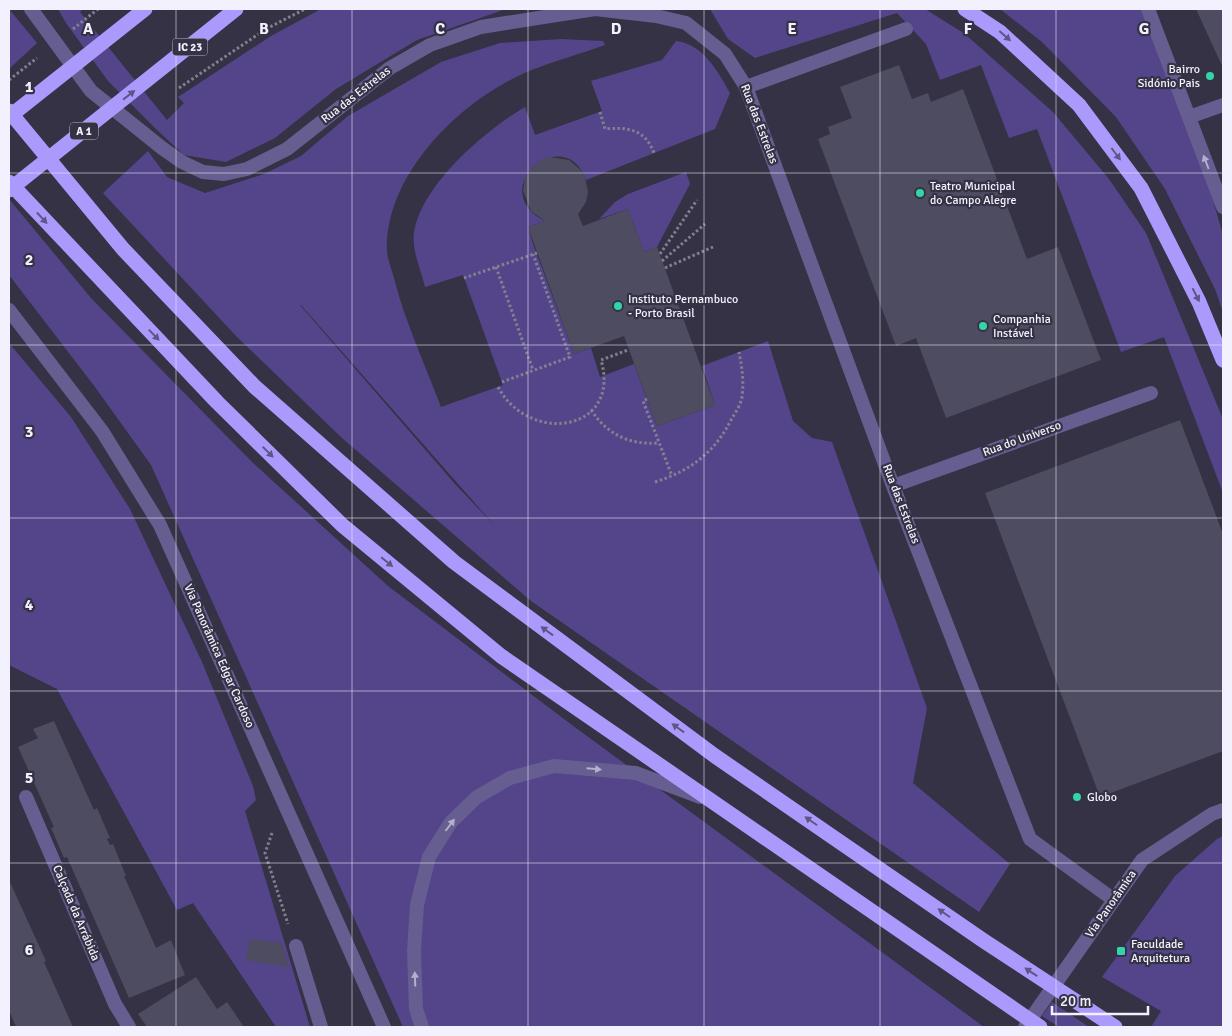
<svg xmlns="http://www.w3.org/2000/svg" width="1232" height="1036" font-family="Signika,sans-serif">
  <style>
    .green { fill: #54458a; fill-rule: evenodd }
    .building { fill: #4e4c60 }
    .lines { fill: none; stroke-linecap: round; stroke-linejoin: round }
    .path { stroke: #828090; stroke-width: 3; stroke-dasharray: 2.5 2.5; stroke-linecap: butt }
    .pedestrian { stroke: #665e90; stroke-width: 14 }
    .minor { stroke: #665e90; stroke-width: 14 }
    .tertiary { stroke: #665e90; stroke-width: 14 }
    .motorway { stroke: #ab99fc; stroke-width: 15 }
    .oneway { fill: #5e5684 }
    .oneway2 { fill: #b3afcc }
    .grid { fill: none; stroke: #f2f1fd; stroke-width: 1; stroke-opacity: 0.55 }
    .poi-dot { fill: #33d4a8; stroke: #343244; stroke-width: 2 }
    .labels { text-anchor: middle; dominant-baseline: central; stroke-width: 4.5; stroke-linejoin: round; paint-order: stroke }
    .shield { fill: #343244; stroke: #b9b8c6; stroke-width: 1 }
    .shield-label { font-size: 11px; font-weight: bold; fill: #f2f1fd }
    .poi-label { font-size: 12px; fill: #f2f1fd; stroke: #343244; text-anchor: start }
    .street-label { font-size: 12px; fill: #f2f1fd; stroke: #343244 }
    .grid-label { font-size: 16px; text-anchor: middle; font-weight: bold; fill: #f2f1fd; stroke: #343244; stroke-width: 4.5; stroke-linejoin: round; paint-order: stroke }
  </style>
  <rect width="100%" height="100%" fill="#343244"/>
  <path class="green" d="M 9,9 L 37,43 L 9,69 Z
    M 58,9 L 83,9 L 80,12 L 167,120 L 184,103 L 178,97 L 271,36 L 321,9 L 506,9 L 417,40 L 336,89 L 275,138 L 226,162 L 184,155 L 157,130 L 108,81 L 66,23 Z
    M 710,9 L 925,9 L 965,34 L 1053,112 L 1109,179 L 1146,233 L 1223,419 L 1223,493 L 1164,337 L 1121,352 L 1037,129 L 1009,138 L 981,65 L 940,80 L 926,44 L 897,13 L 755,58 L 728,39 Z
    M 1000,9 L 1148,9 L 1189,117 L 1223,235 L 1223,312 L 1215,289 L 1165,189 L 1116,117 L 1042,42 Z
    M 561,39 L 603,41 L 605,45 C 580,54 554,61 529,71 C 462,99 384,174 387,252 C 388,261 392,270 394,278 C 405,322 425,364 441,407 L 503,385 L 463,275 L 425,287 C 422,274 416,260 414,246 C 408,195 485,130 525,107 L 535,135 L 602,111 L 591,81 L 662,60 L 676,41 C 703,44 717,70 730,93 L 715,129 L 586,180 C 565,120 483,190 545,221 L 528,227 L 533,244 L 574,354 L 591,348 L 600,377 L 634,364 L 657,426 L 715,405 L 702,366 L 768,341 L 793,421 L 812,438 L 832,442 L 927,708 L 913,783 L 1010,864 L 979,912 L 531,601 L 342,438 L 236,336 L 103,193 L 148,151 L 167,177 L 205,193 L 264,174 L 301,156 L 348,116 L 441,62 L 500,43 ZM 300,305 L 301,305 L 495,526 L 455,484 Z
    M 686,172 L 690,184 L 657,247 L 644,252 L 628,209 L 599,219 L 615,202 L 628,194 Z
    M 9,199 L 91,298 L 252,462 L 388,586 L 576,728 L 984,1027 L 403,1027 L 151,465 L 95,387 L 9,275 Z
    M 9,343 L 71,417 L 130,509 L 202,662 L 253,786 L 256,800 L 245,811 L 310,1027 L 276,1027 L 193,903 L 177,910 L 57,689 L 9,665 Z
    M 1223,836 L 1223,1027 L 1151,1027 L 1161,1011 L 1102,977 L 1175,876 L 1217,839 Z
    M 1052,1002 L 1089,1027 L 1059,1027 L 1042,1016 Z"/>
  <path class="building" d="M 1196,9 L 1223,9 L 1223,68 Z
    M 899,65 L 912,99 L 928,93 L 931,102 L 963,89 L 1027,259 L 1058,247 L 1101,360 L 946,418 L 916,338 L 896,346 L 818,139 L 830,134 L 828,127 L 852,118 L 840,87 Z
    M 549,157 L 569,160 L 584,173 L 588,192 L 586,202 L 578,214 L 583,226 L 628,209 L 644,252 L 657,247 L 715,405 L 657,426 L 624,336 L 574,354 L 528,227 L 545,221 L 531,211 L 523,190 L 525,179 L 530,169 L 539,161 Z
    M 1180,420 L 1223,534 L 1223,751 L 1100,797 L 985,493 Z
    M 54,721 L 94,810 L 97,808 L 110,838 L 107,839 L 110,845 L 113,844 L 126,876 L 124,876 L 156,948 L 171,940 L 185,975 L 129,998 L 67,857 L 64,858 L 51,828 L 54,827 L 18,747 L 38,738 L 33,729 Z
    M 9,880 L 46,961 L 44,962 L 73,1027 L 16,1027 L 9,1010 Z
    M 250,939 L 282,943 L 289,967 L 246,960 Z
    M 196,977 L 217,1009 L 227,1002 L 244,1027 L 147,1027 L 138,1014 Z"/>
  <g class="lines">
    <path class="path" d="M 73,29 L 98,9
      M 9,80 L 37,58
      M 179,88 L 266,29 L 305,9
      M 600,112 L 605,129 C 628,127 645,129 654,153
      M 660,254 L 697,200
      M 662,261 L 705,224
      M 496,267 L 533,370
      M 665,268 L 713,247
      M 464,278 L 537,253
      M 502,382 L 570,357 L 533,254
      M 498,387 C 530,446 622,431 601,360 L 628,350
      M 647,399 L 643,401 L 672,476
      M 591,410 C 608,435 629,445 659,443
      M 655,482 C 691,471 716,451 732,418 C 736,412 741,404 742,397 C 744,381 742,367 739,352
      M 272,833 L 265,853 L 288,924"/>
    <path class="pedestrian" d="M 296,946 L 321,1027"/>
    <path class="minor" d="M 31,9 L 91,91 L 162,148 L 182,162 L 203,172 L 224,174 L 247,169 L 287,149 L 390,68 L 430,45 L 481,27 L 595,9 L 656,16 L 686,23 L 725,54 L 746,87 L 893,486 L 1030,839 L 1114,900
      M 746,87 L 906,29
      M 1189,117 L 1223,105
      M 9,310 L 102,431 L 160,525 L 384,1027
      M 893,486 L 1151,393
      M 26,797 L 115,1004 L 129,1027
      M 422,1027 L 416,1009 L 414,951 L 417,905 L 429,857 L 451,822 L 477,797 L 510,778 L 554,766 L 636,773 L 700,797"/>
    <path class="tertiary" d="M 1148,9 L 1223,207
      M 1025,1027 L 1142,860 L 1212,814 L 1223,810"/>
    <path class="motorway" d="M 965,9 L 1000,32 L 1079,105 L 1141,188 L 1199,302 L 1223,360
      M 9,111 L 123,249 L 255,387 L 454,562 L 715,756 L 984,941 L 1115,1027
      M 9,117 L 145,9
      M 9,182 L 217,402 L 342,525 L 501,656 L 1040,1027
      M 9,190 L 236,9"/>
  </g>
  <defs><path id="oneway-solid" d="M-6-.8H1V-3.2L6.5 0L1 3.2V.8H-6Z" transform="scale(1.25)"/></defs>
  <g class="oneway">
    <use href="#oneway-solid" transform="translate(1005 36) rotate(41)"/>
    <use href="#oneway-solid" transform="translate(129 95) rotate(-38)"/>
    <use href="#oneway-solid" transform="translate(1116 154) rotate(53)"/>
    <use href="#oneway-solid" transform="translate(42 218) rotate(47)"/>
    <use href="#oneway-solid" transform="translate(1196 295) rotate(63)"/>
    <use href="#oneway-solid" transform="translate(154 335) rotate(46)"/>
    <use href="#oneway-solid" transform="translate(268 452) rotate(45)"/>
    <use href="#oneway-solid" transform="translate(387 562) rotate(39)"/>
    <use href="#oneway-solid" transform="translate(547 631) rotate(-144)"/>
    <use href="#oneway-solid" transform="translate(678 728) rotate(-144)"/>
    <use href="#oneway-solid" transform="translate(811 821) rotate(-145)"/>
    <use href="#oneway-solid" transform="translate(944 913) rotate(-145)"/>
    <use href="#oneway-solid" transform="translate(1031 972) rotate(-147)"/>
  </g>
  <g class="oneway2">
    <use href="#oneway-solid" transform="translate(1206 162) rotate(-111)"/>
    <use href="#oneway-solid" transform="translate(594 769) rotate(5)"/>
    <use href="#oneway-solid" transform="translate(450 825) rotate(-53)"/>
    <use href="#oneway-solid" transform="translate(415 979) rotate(-92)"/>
  </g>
  <path class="grid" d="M 176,9 L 176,1027M 352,9 L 352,1027M 528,9 L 528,1027M 704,9 L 704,1027M 880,9 L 880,1027M 1056,9 L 1056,1027M 9,173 L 1223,173M 9,345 L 1223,345M 9,518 L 1223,518M 9,691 L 1223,691M 9,863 L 1223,863"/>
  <g class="poi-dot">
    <circle cx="1210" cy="76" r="5"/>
    <circle cx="920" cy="193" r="5"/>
    <circle cx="618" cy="306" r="5"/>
    <circle cx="983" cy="326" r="5"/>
    <circle cx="1077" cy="797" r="5"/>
    <rect x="1116" y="946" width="10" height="10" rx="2.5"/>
  </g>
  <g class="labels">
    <g class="shield">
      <rect x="172.5" y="38.5" width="35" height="17" rx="4"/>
      <rect x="70" y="122.5" width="28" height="17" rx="4"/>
    </g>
    <g class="shield-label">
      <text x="190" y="47">IC 23</text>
      <text x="84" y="131">A 1</text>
    </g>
    <g class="poi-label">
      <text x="1200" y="69" text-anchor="end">Bairro<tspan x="1200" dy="14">Sidónio Pais</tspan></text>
      <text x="930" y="186">Teatro Municipal<tspan x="930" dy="14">do Campo Alegre</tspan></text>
      <text x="628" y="299">Instituto Pernambuco<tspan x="628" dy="14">- Porto Brasil</tspan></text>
      <text x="993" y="319">Companhia<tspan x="993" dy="14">Instável</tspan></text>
      <text x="1087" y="797">Globo</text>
      <text x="1131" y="944">Faculdade<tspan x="1131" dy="14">Arquitetura</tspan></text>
    </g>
    <g class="street-label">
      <text transform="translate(356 95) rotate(-38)">Rua das Estrelas</text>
      <text transform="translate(759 124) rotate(69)">Rua das Estrelas</text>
      <text transform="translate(1022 439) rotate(-20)">Rua do Universo</text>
      <text transform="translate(901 504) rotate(69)">Rua das Estrelas</text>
      <text transform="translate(219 656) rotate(66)">Via Panorâmica Edgar Cardoso</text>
      <text transform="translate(1111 904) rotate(-55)">Via Panorâmica</text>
      <text transform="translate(76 913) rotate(67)">Calçada da Arrábida</text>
    </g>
  </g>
  <g class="grid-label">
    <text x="88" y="34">A</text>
    <text x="264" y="34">B</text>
    <text x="440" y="34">C</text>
    <text x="616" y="34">D</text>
    <text x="792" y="34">E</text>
    <text x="968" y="34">F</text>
    <text x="1144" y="34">G</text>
    <text x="29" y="92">1</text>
    <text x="29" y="265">2</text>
    <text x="29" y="437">3</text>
    <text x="29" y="610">4</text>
    <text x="29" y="783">5</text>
    <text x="29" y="955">6</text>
  </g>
  <rect width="1232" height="1036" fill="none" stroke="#f2f1fd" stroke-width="20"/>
  <path d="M1052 1006v8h96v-8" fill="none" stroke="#f2f1fd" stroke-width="2.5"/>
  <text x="1060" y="1006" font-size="15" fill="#f2f1fd" stroke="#343244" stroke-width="4" paint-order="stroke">20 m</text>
</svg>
